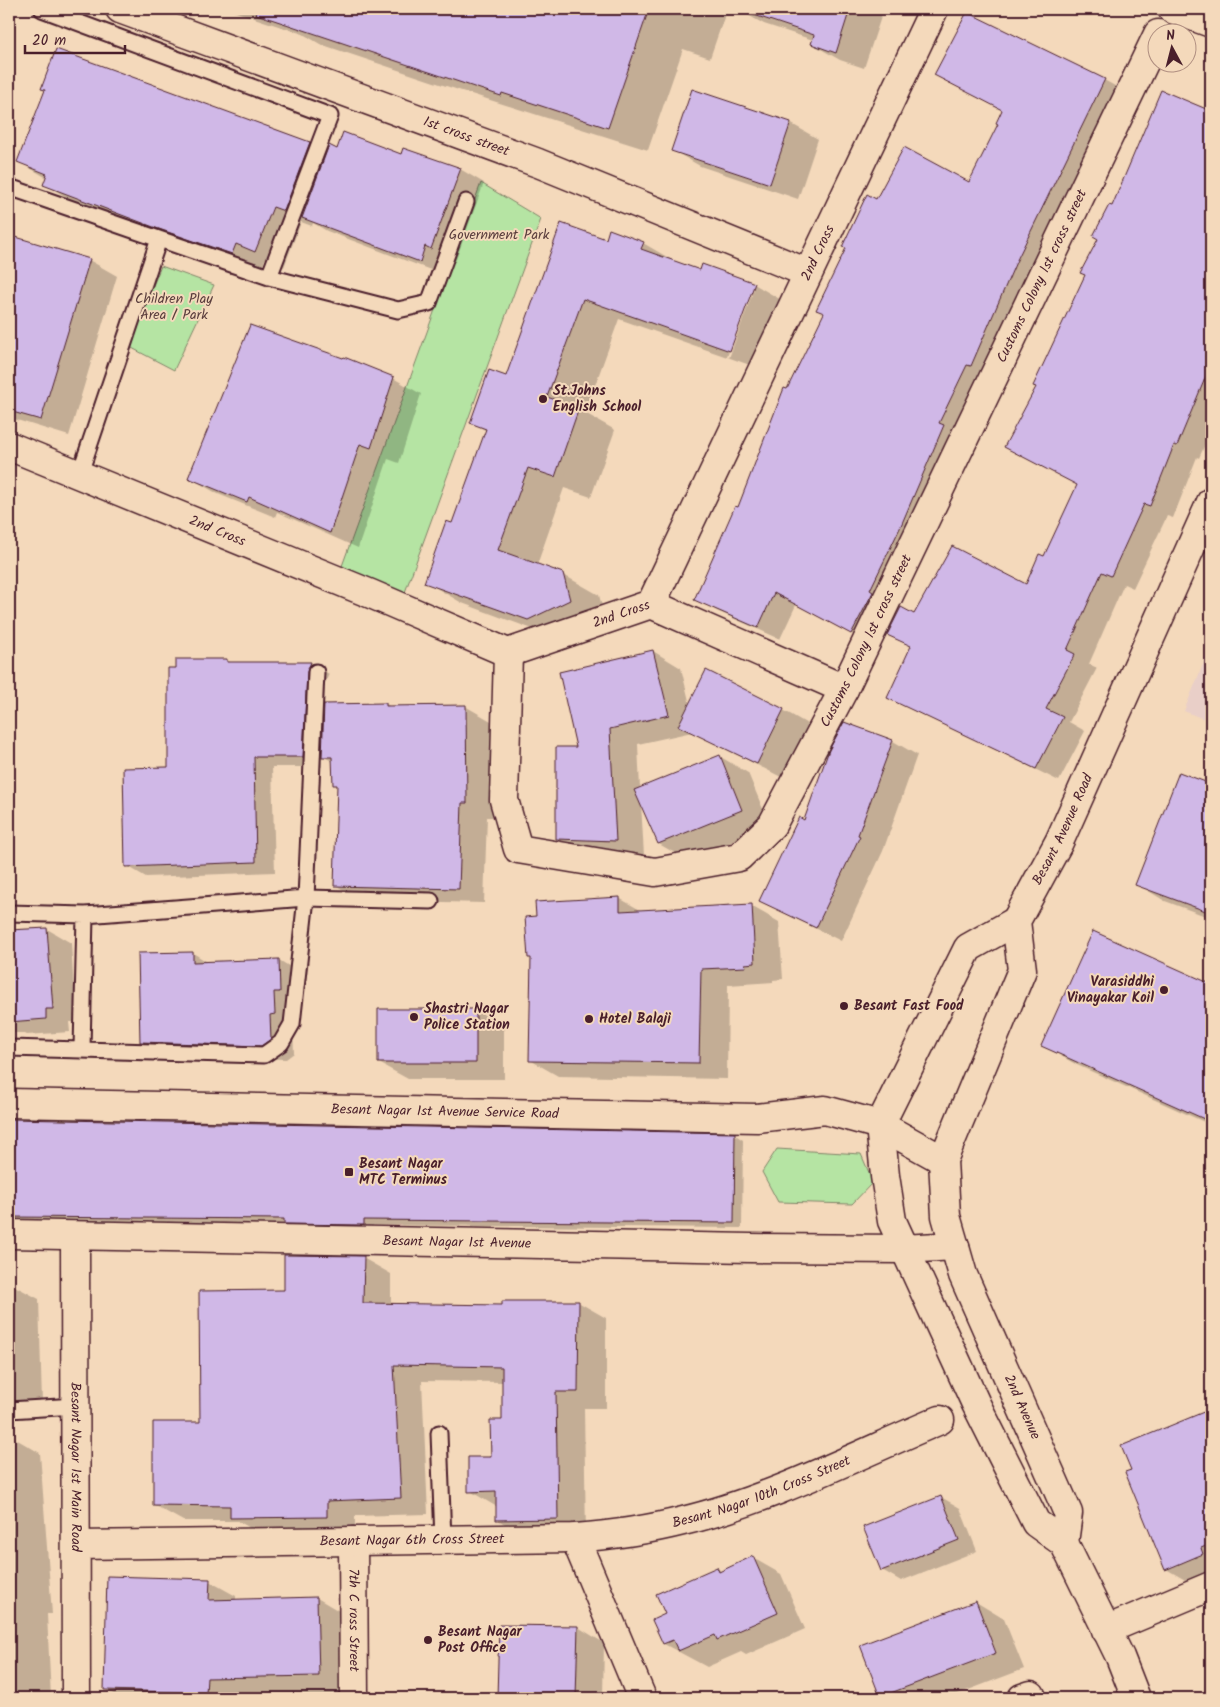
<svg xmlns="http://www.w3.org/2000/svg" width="1220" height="1707" font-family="Kalam,sans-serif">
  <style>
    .built { fill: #e9cfc8 }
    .green { fill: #b5e4a3; stroke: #808267 }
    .shadow { fill: #0003; fill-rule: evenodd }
    .building { fill: #d0b8e7; stroke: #4a1f2b }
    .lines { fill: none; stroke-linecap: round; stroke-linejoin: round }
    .lane-casing { stroke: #4a1f2b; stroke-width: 19 }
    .street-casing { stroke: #4a1f2b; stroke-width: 31 }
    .secondary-casing { stroke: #4a1f2b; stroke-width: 31 }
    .lane { stroke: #f4d9bb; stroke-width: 15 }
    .street { stroke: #f4d9bb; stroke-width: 28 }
    .secondary { stroke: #f4d9bb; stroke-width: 28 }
    .poi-dot { fill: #4a1f2b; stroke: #f4d9bb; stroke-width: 2 }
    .labels { text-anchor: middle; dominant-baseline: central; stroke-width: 4; stroke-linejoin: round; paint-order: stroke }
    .street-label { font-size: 14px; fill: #4a1f2b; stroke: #f4d9bb }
    .park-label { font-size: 14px; fill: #5a3d3d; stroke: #f4d9bb }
    .poi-label { font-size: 14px; font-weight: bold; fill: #4a1f2b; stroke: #f4d9bb; text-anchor: start }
  </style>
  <rect width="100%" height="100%" fill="#f4d9bb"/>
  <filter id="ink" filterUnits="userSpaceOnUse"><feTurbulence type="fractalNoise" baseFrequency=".02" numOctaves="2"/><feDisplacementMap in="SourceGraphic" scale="10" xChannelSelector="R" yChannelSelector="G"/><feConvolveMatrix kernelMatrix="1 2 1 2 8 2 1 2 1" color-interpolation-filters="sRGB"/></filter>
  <g filter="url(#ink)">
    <path class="built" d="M 1211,645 L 1211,722 L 1184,711 Z"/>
    <path class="green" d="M 481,183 L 541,219 L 404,595 L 342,566 Z
      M 161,266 L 214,285 L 174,370 L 128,346 Z
      M 777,1149 L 861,1154 L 873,1182 L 852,1204 L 778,1202 L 762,1172 Z"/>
    <path class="shadow" d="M 227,9 L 465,9 L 522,28 L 529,9 L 727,9 L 710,58 L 683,49 L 648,150 L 443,85 L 320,44 L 303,34 Z
      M 737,9 L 872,9 L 882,14 L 864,68 L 840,60 L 812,44 L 813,40 L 764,24 Z
      M 57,50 L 310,143 L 327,153 L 338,150 L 402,155 L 460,169 L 484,183 L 455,262 L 449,259 L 444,275 L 327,231 L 313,223 L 312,226 L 301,222 L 284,267 L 265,259 L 261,270 L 72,200 L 44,184 L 47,178 L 18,161 L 46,91 Z
      M 936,75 L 1104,80 L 1126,92 L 873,645 L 796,605 L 780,639 L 717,611 L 696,599 L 739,509 L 788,391 L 877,200 L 969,184 L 1000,124 L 1003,111 Z
      M 1162,92 L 1211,112 L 1211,431 L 1199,458 L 1197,457 L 1173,518 L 1167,516 L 1133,588 L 1124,584 L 1089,664 L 1097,668 L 1069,722 L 1085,731 L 1059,781 L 889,697 L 912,647 L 889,634 L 915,616 L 1027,586 L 1045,558 L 1078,485 L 1006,447 L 1037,387 L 1087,275 L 1099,238 Z
      M 790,123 L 818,139 L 798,199 L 700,166 L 672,150 Z
      M 9,235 L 89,260 L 117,276 L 69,436 L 17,420 L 9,415 Z
      M 607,240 L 643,243 L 679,264 L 701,272 L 754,284 L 790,305 L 767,371 L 619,319 L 585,413 L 615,430 L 591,497 L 564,488 L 537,565 L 562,574 L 599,595 L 606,621 L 565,641 L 462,603 L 426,582 L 453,525 L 487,431 L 471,422 L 506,378 ZM 751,289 L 754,289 L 729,358 L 727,357 Z
      M 393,378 L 421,394 L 399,463 L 388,459 L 358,548 L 277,512 L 275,517 L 218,494 L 190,478 Z
      M 653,651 L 681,668 L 690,705 L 783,710 L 811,726 L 785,779 L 692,732 L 638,744 L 640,789 L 719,756 L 748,773 L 770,826 L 687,860 L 659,844 L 641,803 L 644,856 L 585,855 L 557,839 L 578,749 Z
      M 227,660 L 232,663 L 311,663 L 329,674 L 325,683 L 324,706 L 386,704 L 391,707 L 465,706 L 491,721 L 492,817 L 487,817 L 484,903 L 361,900 L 335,885 L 338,786 L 334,784 L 334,762 L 322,756 L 322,767 L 272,767 L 275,872 L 146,877 L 127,866 L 169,768 L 178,669 Z
      M 893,741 L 917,755 L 883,851 L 841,941 L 761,901 L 805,821 Z
      M 1179,774 L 1211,786 L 1211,918 L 1165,901 L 1137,884 Z
      M 619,898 L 642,911 L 751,906 L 779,922 L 783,979 L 773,980 L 773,982 L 728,985 L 727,1079 L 558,1076 L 530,1060 L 532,959 L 529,957 Z
      M 47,929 L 71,943 L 76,1022 L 69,1022 L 70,1032 L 27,1035 L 23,1033 L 9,1033 L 9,932 Z
      M 1094,932 L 1211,985 L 1211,1125 L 1077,1065 L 1042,1045 Z
      M 193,953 L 209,963 L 279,960 L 302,974 L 303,1005 L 297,1006 L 293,1028 L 294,1053 L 286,1059 L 165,1055 L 141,1041 Z
      M 476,1010 L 504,1027 L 504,1079 L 408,1079 L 379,1063 Z
      M 9,1121 L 734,1134 L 743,1140 L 742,1228 L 373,1225 L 373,1230 L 295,1228 L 287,1224 L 9,1222 Z
      M 363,1258 L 391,1274 L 391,1305 L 503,1306 L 578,1302 L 606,1318 L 606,1408 L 584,1408 L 586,1535 L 526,1536 L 498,1520 L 497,1507 L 470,1491 L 492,1458 L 504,1421 L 503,1382 L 422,1381 L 428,1514 L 355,1516 L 355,1532 L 259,1533 L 238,1521 L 183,1521 L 154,1505 L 201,1424 L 285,1291 Z
      M 9,1283 L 39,1299 L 42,1403 L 9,1405 Z
      M 1211,1410 L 1211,1578 L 1194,1585 L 1166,1569 L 1123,1446 Z
      M 9,1438 L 14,1438 L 40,1453 L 52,1614 L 47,1614 L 51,1698 L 9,1698 Z
      M 941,1497 L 960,1508 L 977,1551 L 901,1581 L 882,1570 Z
      M 753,1558 L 781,1574 L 805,1629 L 746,1655 L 741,1652 L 707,1667 L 664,1644 L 667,1614 L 717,1568 L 722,1572 Z
      M 209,1581 L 236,1596 L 236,1601 L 317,1598 L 344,1614 L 341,1698 L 120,1698 L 106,1690 Z
      M 976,1602 L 1004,1619 L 1024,1669 L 947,1698 L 885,1698 L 881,1696 Z
      M 501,1626 L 578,1627 L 604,1643 L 603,1698 L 499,1698 Z"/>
    <path class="building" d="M 257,9 L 649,9 L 608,128 L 502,93 L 501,96 L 256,14 Z
      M 752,9 L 850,9 L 836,53 L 811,44 L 814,35 L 751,14 Z
      M 967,12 L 1105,79 L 1016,262 L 971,366 L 967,365 L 939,423 L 944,425 L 900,528 L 870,590 L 873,592 L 851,634 L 774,593 L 758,628 L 694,600 L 735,506 L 738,507 L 784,388 L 787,389 L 824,313 L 816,310 L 846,248 L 842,247 L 867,194 L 876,199 L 904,147 L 969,182 L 998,124 L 996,123 L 1002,110 L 934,75 Z
      M 56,49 L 310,142 L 284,211 L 273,207 L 255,252 L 236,244 L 232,254 L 156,228 L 43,185 L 47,174 L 17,162 L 45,90 L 41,89 Z
      M 692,89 L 791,122 L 770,184 L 671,151 Z
      M 1161,90 L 1211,111 L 1211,364 L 1177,446 L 1174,445 L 1150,506 L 1144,504 L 1111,576 L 1102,572 L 1067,650 L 1075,654 L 1046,709 L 1063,717 L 1036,769 L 887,698 L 911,646 L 887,635 L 901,607 L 914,614 L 952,546 L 1026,584 L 1039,554 L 1044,556 L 1077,485 L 1004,447 L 1036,387 L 1033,386 L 1085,275 L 1080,273 L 1098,239 L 1093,236 L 1109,205 L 1112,206 Z
      M 343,132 L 401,154 L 403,148 L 461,168 L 431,249 L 425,246 L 420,262 L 302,218 L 329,145 L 337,149 Z
      M 561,223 L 606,239 L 609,229 L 644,242 L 641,249 L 700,270 L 702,264 L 755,283 L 730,351 L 583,299 L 547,397 L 579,408 L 555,477 L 528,468 L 498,550 L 563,573 L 570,600 L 528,620 L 424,583 L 446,521 L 452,523 L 486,429 L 470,423 L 489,370 L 506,376 Z
      M 9,235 L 90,259 L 41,420 L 9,411 Z
      M 250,325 L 343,358 L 344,357 L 394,377 L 371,448 L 360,444 L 330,533 L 249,497 L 247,502 L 188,478 Z
      M 653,650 L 669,715 L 610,729 L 616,841 L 556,839 L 556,747 L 576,747 L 559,672 Z
      M 176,659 L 227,659 L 227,662 L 311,662 L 307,672 L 303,757 L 254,757 L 256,862 L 125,867 L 123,768 L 168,767 L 168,668 L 176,668 Z
      M 706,670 L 784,709 L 757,764 L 678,726 Z
      M 386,703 L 386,706 L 466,705 L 467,803 L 462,803 L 459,889 L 334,886 L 337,785 L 333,785 L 332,757 L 322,757 L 324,704 Z
      M 844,722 L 893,740 L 858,835 L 860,836 L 816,928 L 759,901 L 799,817 L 804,820 L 829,750 Z
      M 720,755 L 742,810 L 658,844 L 634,790 Z
      M 1179,772 L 1211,784 L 1211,913 L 1135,885 Z
      M 620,897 L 620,911 L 752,904 L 755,963 L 745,964 L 746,967 L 701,969 L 699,1063 L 529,1061 L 531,958 L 528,958 L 525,917 L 536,916 L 535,902 Z
      M 47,928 L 53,1009 L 46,1009 L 46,1019 L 9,1022 L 9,993 L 11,993 L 9,930 Z
      M 1093,931 L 1211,984 L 1211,1122 L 1041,1046 Z
      M 193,952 L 193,962 L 279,959 L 280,992 L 274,992 L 275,1014 L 270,1015 L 271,1039 L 261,1046 L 140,1042 L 138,953 Z
      M 378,1009 L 476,1009 L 476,1063 L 378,1063 Z
      M 9,1119 L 735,1133 L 734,1223 L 364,1220 L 364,1225 L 284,1224 L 284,1219 L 9,1217 Z
      M 284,1255 L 364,1256 L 363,1303 L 502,1305 L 502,1301 L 579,1301 L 578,1392 L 556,1392 L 558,1519 L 496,1520 L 496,1491 L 468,1492 L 468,1457 L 491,1457 L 490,1420 L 502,1420 L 502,1367 L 394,1365 L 401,1498 L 327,1501 L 327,1517 L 230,1518 L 230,1506 L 153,1505 L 153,1422 L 200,1422 L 199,1291 L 284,1290 Z
      M 1211,1409 L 1211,1544 L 1201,1548 L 1203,1554 L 1165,1570 L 1125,1472 L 1131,1470 L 1121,1446 Z
      M 941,1496 L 959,1540 L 881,1571 L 863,1527 Z
      M 753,1556 L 778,1613 L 717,1640 L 715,1635 L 678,1651 L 673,1640 L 663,1644 L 652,1620 L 665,1614 L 656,1594 L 717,1567 L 719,1572 Z
      M 107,1576 L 210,1579 L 209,1600 L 317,1597 L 319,1676 L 207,1678 L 206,1693 L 104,1690 Z
      M 976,1601 L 996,1653 L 880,1697 L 860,1645 Z
      M 499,1625 L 578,1626 L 576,1698 L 497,1698 Z"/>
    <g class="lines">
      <g class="lane-casing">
        <path id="lane" d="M 42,9 L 330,116 L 269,277
          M 9,187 L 159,239
          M 80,473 L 159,239 L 269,277 L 398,310 L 429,303 L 466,202
          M 9,913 L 85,915 L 306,898 L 431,901
          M 9,1048 L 264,1055 L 281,1043 L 292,1024 L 306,898 L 316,672
          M 82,1049 L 85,915
          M 9,1410 L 76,1406
          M 439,1433 L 443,1540"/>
      </g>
      <g class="street-casing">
        <g id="street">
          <path id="s1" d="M 120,9 L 538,163 L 808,273"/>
          <path d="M 1172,9 L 1211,23"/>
          <path id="s2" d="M 9,446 L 371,594 L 508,653 L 651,604 L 934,9"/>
          <path d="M 651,604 L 844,689"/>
          <path id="s3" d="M 508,653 L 504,800 L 518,849 L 655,872 L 739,857 L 772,825 L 844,689 L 1158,34"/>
          <path d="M 575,1538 L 642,1698"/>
          <path id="s4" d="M 353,1541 L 354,1698"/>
          <path id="s5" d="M 77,1545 L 575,1538 C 612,1535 648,1530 683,1521 C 768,1501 859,1454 940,1420"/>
          <path d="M 1106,1630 L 1211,1586"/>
          <path d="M 1022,1698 L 1031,1695"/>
        </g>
      </g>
      <g class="secondary-casing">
        <g id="secondary">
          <path d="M 1016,921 L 968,948 L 880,1125 L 885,1176 L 892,1221 L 976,1404 L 1036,1523 L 1064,1543 L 1120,1657 L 1136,1698"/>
          <path id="s6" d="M 9,1103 L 757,1118 L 825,1110 L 880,1125 L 943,1160"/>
          <path id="s7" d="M 9,1234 L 750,1248 L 903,1249 L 955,1246"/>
          <path id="s8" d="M 75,1236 L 76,1698"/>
          <path id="s9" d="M 1064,1543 L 1068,1513 L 963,1275 L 946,1216 L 943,1160 L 1022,970 L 1016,921 L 1059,842 L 1211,502"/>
        </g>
      </g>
      <use href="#lane" class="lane"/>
      <use href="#street" class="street"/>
      <use href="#secondary" class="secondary"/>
    </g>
  </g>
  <g class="poi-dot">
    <circle cx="543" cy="399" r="5"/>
    <circle cx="1164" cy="990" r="5"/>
    <circle cx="844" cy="1006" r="5"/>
    <circle cx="414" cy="1017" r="5"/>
    <circle cx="589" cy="1019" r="5"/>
    <rect x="344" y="1167" width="10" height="10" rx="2.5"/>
    <circle cx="428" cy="1640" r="5"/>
  </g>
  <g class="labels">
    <g class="street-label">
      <text stroke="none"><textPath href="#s1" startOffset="369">1st cross street</textPath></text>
      <text stroke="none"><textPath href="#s2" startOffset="1080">2nd Cross</textPath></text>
      <text stroke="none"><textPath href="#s3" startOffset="1080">Customs Colony 1st cross street</textPath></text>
      <text stroke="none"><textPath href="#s2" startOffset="225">2nd Cross</textPath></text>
      <text stroke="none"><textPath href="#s2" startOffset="660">2nd Cross</textPath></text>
      <text stroke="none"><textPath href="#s3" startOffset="675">Customs Colony 1st cross street</textPath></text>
      <text stroke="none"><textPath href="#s9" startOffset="766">Besant Avenue Road</textPath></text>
      <text stroke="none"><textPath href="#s6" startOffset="436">Besant Nagar 1st Avenue Service Road</textPath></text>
      <text stroke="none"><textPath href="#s7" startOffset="448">Besant Nagar 1st Avenue</textPath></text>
      <text transform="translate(1022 1407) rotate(66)">2nd Avenue</text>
      <text stroke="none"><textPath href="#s8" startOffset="231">Besant Nagar 1st Main Road</textPath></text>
      <text stroke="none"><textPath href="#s5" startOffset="691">Besant Nagar 10th Cross Street</textPath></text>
      <text stroke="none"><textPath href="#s5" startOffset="335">Besant Nagar 6th Cross Street</textPath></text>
      <text stroke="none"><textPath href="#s4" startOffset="79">7th C ross Street</textPath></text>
    </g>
    <g class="park-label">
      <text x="499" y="235">Government Park</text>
      <text x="174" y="299">Children Play<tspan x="174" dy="16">Area / Park</tspan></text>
    </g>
    <g class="poi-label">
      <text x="553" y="391">St.Johns<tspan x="553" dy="16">English School</tspan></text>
      <text x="1154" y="982" text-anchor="end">Varasiddhi<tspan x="1154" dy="16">Vinayakar Koil</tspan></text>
      <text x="854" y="1006">Besant Fast Food</text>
      <text x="424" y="1009">Shastri Nagar<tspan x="424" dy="16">Police Station</tspan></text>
      <text x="599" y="1019">Hotel Balaji</text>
      <text x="359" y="1164">Besant Nagar<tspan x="359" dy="16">MTC Terminus</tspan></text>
      <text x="438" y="1632">Besant Nagar<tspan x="438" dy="16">Post Office</tspan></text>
    </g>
  </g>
  <rect width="1220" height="1707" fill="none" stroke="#f4d9bb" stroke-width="30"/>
  <rect x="15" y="15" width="1190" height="1677" fill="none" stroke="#4a1f2b" stroke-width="2" filter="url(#ink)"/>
  <g transform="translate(1172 48) rotate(353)"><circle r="24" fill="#f4d9bb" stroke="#b08f81"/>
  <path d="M0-4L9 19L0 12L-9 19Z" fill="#4a1f2b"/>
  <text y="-8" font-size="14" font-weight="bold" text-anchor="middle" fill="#4a1f2b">N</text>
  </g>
  <path d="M25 45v8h100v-8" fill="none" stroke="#4a1f2b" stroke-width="2.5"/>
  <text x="32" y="45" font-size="15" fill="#4a1f2b" stroke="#f4d9bb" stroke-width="4" paint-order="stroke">20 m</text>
</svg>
